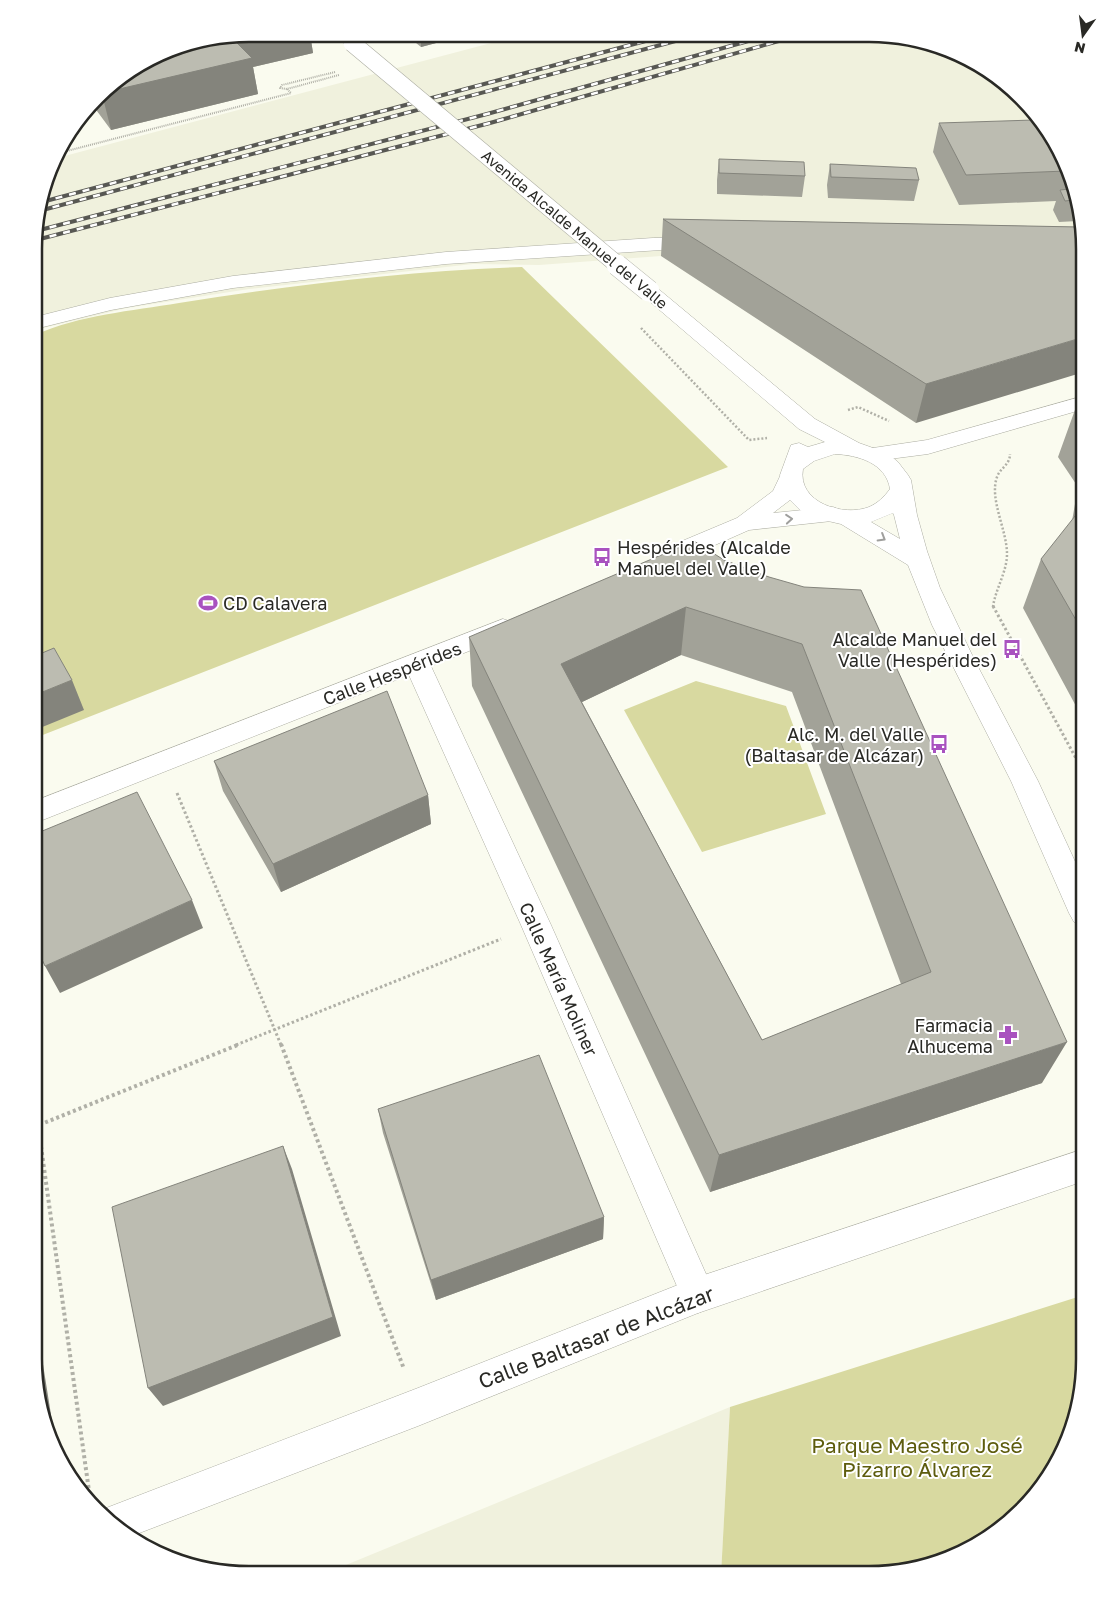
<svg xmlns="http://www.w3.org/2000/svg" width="1118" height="1609" font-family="'Golos Text',sans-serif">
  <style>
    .built { fill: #f0f1dd }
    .green { fill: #d8d9a0 }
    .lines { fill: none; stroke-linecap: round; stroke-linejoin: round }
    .service-casing { stroke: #acada2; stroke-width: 1 }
    .minor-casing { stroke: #acada2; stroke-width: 1 }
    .tertiary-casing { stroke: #acada2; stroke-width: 1 }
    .secondary-casing { stroke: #acada2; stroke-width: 1 }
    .primary-casing { stroke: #acada2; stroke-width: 1 }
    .path-far3 { stroke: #b0b0a7; stroke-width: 2; stroke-dasharray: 1 1; stroke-linecap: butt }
    .path-far2 { stroke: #b0b0a7; stroke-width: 2.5; stroke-dasharray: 2 2; stroke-linecap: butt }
    .path-far1 { stroke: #b0b0a7; stroke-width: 3; stroke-dasharray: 2.5 2.5; stroke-linecap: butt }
    .path { stroke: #b0b0a7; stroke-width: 4; stroke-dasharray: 3 3; stroke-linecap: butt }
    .service { fill: #fff; fill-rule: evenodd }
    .minor { fill: #fff; fill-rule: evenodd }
    .tertiary { fill: #fff; fill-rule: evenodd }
    .secondary { fill: #fff; fill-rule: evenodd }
    .primary { fill: #fff; fill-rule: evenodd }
    .rail-casing { stroke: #585853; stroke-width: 4 }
    .rail { stroke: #fff; stroke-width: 2.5; stroke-dasharray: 7; stroke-linecap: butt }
    .primary-bridge-far1-casing { stroke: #acada2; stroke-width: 18; stroke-linecap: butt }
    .primary-bridge-casing { stroke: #acada2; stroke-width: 22; stroke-linecap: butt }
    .primary-bridge-far1 { stroke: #fff; stroke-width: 17 }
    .primary-bridge { stroke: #fff; stroke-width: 21 }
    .wall { fill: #a2a298; fill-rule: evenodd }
    .shaded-wall { fill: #84847c }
    .building { fill: #bcbcb1; stroke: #84847c; fill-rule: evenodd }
    .oneway { stroke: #9f9f9d }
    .labels { text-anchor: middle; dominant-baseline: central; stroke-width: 4; stroke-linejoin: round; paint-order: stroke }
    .far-street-label { font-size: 15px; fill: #292925; stroke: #fff }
    .poi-label { font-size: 18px; fill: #292925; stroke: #fff; text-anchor: end }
    .street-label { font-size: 18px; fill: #292925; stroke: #fff }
    .near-street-label { font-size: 21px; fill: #292925; stroke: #fff }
    .near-park-label { font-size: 21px; fill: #5d5c0d; stroke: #fff }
    .rim { fill: none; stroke: #292925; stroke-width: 2.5 }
  </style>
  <rect width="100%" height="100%" fill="#fafbef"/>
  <path class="built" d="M 521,35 L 897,36 L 951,50 L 1000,78 L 1062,154 L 1084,249 L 661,256 L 539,265 L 473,264 L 249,289 L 127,308 L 35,330 L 36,221 L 57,158 Z
    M 730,1407 L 721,1575 L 324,1574 Z"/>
  <path class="green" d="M 522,267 L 728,467 L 35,738 L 35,335 C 79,315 132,311 179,303 C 293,285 407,271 522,267 Z
    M 696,681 L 786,706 L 826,814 L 702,852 L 624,710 Z
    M 1084,1295 L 1084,1374 L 1073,1429 L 1048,1480 L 1011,1522 L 964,1553 L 869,1575 L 721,1575 L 730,1407 Z"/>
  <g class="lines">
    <g class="service-casing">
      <path id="service" d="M 700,237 L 707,239 L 709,243 L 707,247 L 446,264 L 233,288 L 111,310 L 35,329 L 35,317 L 110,298 L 233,276 L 446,252 L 653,238 Z"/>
    </g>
    <g class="minor-casing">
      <path id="minor" d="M 417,655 L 426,658 L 430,664 L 551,925 L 710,1283 L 716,1295 L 710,1307 L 698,1313 L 686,1307 L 521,925 L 404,664 L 408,658 Z"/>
    </g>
    <g class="tertiary-casing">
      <path id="tertiary" d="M 1084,396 L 1084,409 L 928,454 L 874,461 L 866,459 L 863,454 L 866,449 L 927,440 Z
        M 790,470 L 798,472 L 801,477 L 790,500 L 773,513 L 833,507 L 841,510 L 844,515 L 841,520 L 749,530 L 672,564 L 664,566 L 656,564 L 652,558 L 656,552 L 737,518 L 773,491 L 782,472 Z
        M 503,619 L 512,622 L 515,628 L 512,634 L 35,823 L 35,801 Z"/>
    </g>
    <g class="secondary-casing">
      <path id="secondary" d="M 1084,1149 L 1084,1181 L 698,1313 L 418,1426 L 129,1537 L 118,1531 L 101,1510 L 418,1388 L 698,1277 Z"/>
    </g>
    <g class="primary-casing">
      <path id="primary" d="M 334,34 L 351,34 L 360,43 L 352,48 L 347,46 Z
        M 649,285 L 656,287 L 815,419 L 859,443 L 887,453 L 898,462 L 908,475 L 911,480 L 917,515 L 927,551 L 940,588 L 975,661 L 1038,781 L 1084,881 L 1084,925 L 1074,922 L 1069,913 L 1011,781 L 932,625 L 908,565 L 841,524 L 815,518 L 800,510 L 789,499 L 780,475 L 791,445 L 799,443 L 808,447 L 825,442 L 799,429 L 642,295 L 639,291 L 642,287 ZM 835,454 C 858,455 886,463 890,489 C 884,497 878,503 869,507 C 844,517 797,503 803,469 L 814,461 ZM 893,513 L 894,515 L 900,539 L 871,522 Z"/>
    </g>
    <path class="path-far3" d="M 335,72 L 282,85 L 280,88 L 287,89 L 339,75
      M 59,153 L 291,93 L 287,89"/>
    <path class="path-far2" d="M 641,328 L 749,440 L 767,438
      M 848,410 L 858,407 L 889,421
      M 993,607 C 995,590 1007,572 1007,554 C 1007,530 989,499 997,477 C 1000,468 1010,465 1010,454"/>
    <path class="path-far1" d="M 993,606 L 1084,773
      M 177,793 L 281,1045
      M 236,1045 L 501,939"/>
    <path class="path" d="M 281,1044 L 404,1369
      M 34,1111 L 38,1125 L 89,1491
      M 34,1127 L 240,1044"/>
    <use href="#service" class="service"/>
    <use href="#minor" class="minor"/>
    <use href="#tertiary" class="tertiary"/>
    <use href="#secondary" class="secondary"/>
    <use href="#primary" class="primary"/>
    <g class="rail-casing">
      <path id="rail" d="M 42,202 L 668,35
        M 39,211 L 698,35
        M 36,231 L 487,114 L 770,35
        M 36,240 L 490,123 L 800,35"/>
    </g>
    <use href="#rail" class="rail"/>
    <g class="primary-bridge-far1-casing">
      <path id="primary-bridge-far1" d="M 352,43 L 619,266"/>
    </g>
    <g class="primary-bridge-casing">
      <path id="primary-bridge" d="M 617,265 L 649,291"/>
    </g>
    <use href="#primary-bridge-far1" class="primary-bridge-far1"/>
    <use href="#primary-bridge" class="primary-bridge"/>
  </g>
  <path class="wall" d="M 249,34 L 310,34 L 313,53 L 253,67 L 258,94 L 111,130 L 94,107 L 91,107 L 107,87 Z
    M 405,34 L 470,34 L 421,47 Z
    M 939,123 L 1062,154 L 1078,221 L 1059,222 L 1053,210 L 1056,201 L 959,205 L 933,152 Z
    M 719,159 L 805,176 L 802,197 L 717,194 L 717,180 Z
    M 830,164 L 919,180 L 914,201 L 828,198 L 827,185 Z
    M 663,219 L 1079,227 L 916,423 L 661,256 Z
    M 1084,404 L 1084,721 L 1023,608 L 1041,559 L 1072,521 L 1078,487 L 1058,457 L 1076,407 Z
    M 724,560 L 769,577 L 1042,1083 L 710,1192 L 472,686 L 469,637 ZM 681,655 L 792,692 L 901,984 L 762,1040 L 582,702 Z
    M 214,761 L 428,795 L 431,824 L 281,892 L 223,791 Z
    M 378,1109 L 604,1217 L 603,1239 L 436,1300 L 383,1133 Z"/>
  <path class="shaded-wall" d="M 249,34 L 310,34 L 313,53 L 253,67 L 258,94 L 111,130 L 102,94 L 210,40 Z
    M 421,34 L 470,34 L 421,47 Z
    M 1084,337 L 1084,372 L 916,423 L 926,384 Z
    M 686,607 L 681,655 L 561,712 L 561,664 Z
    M 72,680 L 84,710 L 35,730 L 35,695 Z
    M 428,795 L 431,824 L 281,892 L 273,864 Z
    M 192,900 L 203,928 L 60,993 L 45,966 Z
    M 1067,1042 L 1042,1083 L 710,1192 L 719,1155 Z
    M 283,1146 L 292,1169 L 341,1336 L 163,1406 L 148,1388 Z
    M 604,1217 L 603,1239 L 436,1300 L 431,1280 Z
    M 34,1308 L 56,1446 L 54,1446 L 34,1360 Z"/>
  <path class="building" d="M 231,37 L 252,58 L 102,93 L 107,87 L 180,45 Z
    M 1034,120 L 1062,154 L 1066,171 L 966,175 L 939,123 Z
    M 719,159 L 804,162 L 805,176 L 719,173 Z
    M 830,164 L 916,168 L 919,180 L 831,177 Z
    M 1070,189 L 1073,200 L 1065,201 L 1060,190 Z
    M 663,219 L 1079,227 L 1084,249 L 1084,337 L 926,384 Z
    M 1084,404 L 1084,419 L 1076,407 Z
    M 1084,494 L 1084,634 L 1041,559 L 1079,511 Z
    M 694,541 L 724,560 L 769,577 L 804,587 L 861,590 L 1067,1042 L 719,1155 L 469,637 ZM 686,607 L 802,644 L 931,972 L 762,1040 L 561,664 Z
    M 54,648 L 72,680 L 35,695 L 35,656 Z
    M 387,691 L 428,795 L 273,864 L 214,761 Z
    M 137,792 L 192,900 L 45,966 L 34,942 L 35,834 Z
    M 539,1055 L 604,1217 L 431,1280 L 378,1109 Z
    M 283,1146 L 333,1317 L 148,1388 L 112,1207 Z"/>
  <defs><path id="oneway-chevron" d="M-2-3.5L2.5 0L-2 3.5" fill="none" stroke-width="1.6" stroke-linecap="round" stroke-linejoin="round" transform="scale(1.25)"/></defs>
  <g class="oneway">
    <use href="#oneway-chevron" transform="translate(789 519) rotate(-5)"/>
    <use href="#oneway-chevron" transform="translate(882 538) rotate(31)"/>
  </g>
  <defs>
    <g id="bus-bare" transform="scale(1.5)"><path d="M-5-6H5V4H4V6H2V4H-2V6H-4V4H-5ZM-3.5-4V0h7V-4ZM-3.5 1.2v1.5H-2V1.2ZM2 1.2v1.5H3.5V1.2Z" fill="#a952bf" stroke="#fff" stroke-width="2.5" paint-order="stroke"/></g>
    <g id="stadium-bare" transform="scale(1.5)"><path d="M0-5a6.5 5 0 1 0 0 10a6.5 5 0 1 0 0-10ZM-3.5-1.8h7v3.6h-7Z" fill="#a952bf" stroke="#fff" stroke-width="2.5" paint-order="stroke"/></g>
    <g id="pharmacy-bare" transform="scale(1.5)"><path d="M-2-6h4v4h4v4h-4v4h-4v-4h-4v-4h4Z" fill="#a952bf" stroke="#fff" stroke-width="2.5" paint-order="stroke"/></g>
  </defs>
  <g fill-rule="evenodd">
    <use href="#bus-bare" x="602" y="557"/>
    <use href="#stadium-bare" x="208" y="603"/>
    <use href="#bus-bare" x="1012" y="649"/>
    <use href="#bus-bare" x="939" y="744"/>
    <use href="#pharmacy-bare" x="1008" y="1035"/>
  </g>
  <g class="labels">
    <g class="far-street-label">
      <text transform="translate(575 229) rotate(40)">Avenida Alcalde Manuel del Valle</text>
    </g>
    <g class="poi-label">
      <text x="617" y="547" text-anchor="start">Hespérides (Alcalde<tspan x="617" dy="21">Manuel del Valle)</tspan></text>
      <text x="223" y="603" text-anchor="start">CD Calavera</text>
      <text x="997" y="639">Alcalde Manuel del<tspan x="997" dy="21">Valle (Hespérides)</tspan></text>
      <text x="924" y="734">Alc. M. del Valle<tspan x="924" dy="21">(Baltasar de Alcázar)</tspan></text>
      <text x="993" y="1025">Farmacia<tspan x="993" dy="21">Alhucema</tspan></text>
    </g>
    <g class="street-label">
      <text transform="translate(392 673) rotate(-21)">Calle Hespérides</text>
      <text transform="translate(559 979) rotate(66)">Calle María Moliner</text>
    </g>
    <g class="near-street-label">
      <text transform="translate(596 1337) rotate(-21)">Calle Baltasar de Alcázar</text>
    </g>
    <g class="near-park-label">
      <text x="917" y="1445">Parque Maestro José<tspan x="917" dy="24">Pizarro Álvarez</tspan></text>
    </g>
  </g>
  <path d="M0 0H1118V1609H0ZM249 42H869A207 207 0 0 1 1076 249V1359A207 207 0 0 1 869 1566H249A207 207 0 0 1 42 1359V249A207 207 0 0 1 249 42Z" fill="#fff" fill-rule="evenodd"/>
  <path class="rim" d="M249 42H869A207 207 0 0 1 1076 249V1359A207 207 0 0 1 869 1566H249A207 207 0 0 1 42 1359V249A207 207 0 0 1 249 42Z"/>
  <g transform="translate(1083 35) rotate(194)" stroke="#ffffff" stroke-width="4" paint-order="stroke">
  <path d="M0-4L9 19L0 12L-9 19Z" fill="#292925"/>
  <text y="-8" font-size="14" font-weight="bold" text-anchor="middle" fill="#292925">N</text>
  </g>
</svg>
